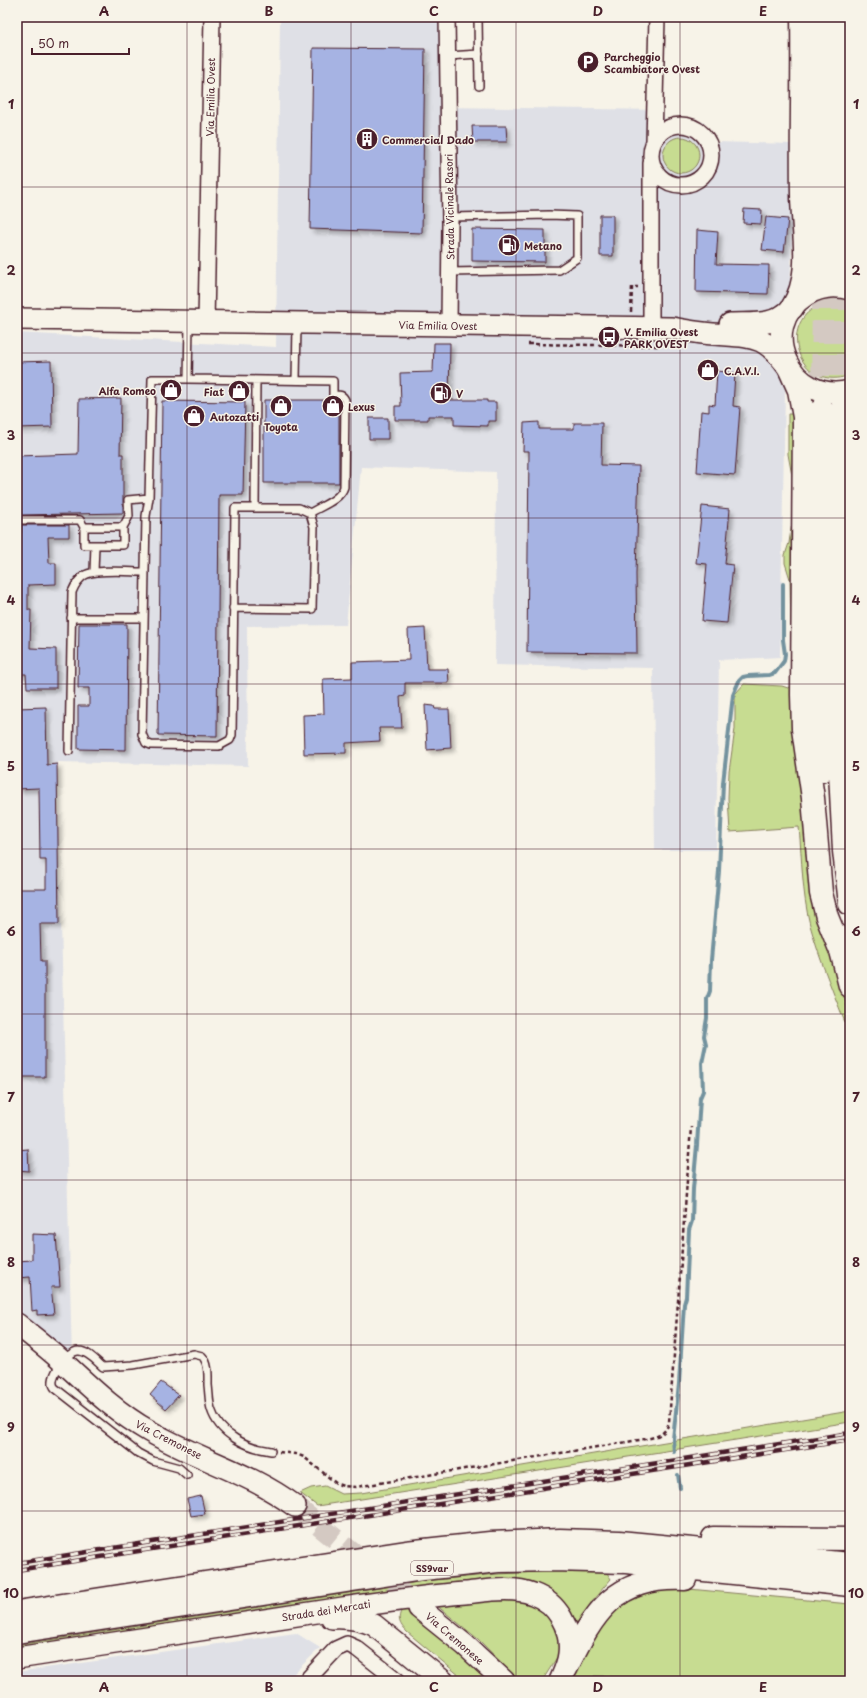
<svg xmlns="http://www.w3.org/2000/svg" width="867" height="1698" font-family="'Playpen Sans',sans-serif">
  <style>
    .built { fill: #dfe0e6 }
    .green { fill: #c7dc91; stroke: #887e5e }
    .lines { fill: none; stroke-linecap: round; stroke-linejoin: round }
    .stream { stroke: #73929e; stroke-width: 4 }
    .building { fill: #a6b3e3; stroke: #4a1f2b; filter: url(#shadow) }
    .secondary-tunnel { stroke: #d4c9c2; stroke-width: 21; stroke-dasharray: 21 10; stroke-linecap: butt }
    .highway-tunnel { stroke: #d4c9c2; stroke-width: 22; stroke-dasharray: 22 11; stroke-linecap: butt }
    .lane-casing { stroke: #4a1f2b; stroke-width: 10 }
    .street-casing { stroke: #4a1f2b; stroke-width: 18 }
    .secondary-casing { stroke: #4a1f2b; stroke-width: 24 }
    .highway-casing { stroke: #4a1f2b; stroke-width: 25 }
    .path { stroke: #4a1f2b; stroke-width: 2.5; stroke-dasharray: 4 3; stroke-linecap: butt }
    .lane { stroke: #f7f3e8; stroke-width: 7 }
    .street { stroke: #f7f3e8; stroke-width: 15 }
    .secondary { stroke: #f7f3e8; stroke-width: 21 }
    .highway { stroke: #f7f3e8; stroke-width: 22 }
    .rail-casing { stroke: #4a1f2b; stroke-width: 4.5 }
    .rail { stroke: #f7f3e8; stroke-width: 3; stroke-dasharray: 9; stroke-linecap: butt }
    .grid { fill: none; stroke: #4a1f2b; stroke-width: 1; stroke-opacity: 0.55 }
    .labels { text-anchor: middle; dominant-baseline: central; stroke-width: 3; stroke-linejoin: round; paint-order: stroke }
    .shield { fill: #f7f3e8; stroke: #7e5f64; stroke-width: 1 }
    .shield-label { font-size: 9px; font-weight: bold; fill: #4a1f2b }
    .poi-label { font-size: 10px; font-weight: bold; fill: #4a1f2b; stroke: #f7f3e8; text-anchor: start }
    .street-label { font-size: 10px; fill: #4a1f2b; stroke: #f7f3e8 }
    .neatline { fill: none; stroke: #4a1f2b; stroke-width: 1.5 }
    .grid-label { font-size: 13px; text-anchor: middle; font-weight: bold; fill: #4a1f2b }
  </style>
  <defs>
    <filter id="shadow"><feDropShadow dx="3.5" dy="3.5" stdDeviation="2" flood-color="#0004"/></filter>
  </defs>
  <rect width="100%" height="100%" fill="#f7f3e8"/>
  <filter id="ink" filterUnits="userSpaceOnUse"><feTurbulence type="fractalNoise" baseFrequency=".025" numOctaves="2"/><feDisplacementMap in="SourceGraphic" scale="8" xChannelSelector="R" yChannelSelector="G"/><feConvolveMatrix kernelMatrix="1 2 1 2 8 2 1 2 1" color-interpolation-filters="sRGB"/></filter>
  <g filter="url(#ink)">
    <path class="built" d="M 441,18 L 440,107 L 663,110 L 664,119 L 703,122 L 716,142 L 791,144 L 792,243 L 790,284 L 772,331 L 777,359 L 785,390 L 780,657 L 719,660 L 716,850 L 655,850 L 653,668 L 495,665 L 496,472 L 361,467 L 346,625 L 247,626 L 248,766 L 57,762 L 72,1360 L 17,1314 L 17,333 L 276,347 L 280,20 Z
      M 296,1633 L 320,1648 L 286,1681 L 17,1681 L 17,1672 Z
      M 594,1676 L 786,1680 L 786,1681 L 592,1681 Z"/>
    <path class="green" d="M663 155a18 18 0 1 1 36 0a18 18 0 1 1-36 0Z
      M 834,301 L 850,304 L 850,375 C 795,396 771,310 834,301 Z
      M 788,414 L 794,414 L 834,966 L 850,1016 L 850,1035 C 836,999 820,962 810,925 C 802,893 802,859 799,827 L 730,832 L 728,798 L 729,772 L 735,729 L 735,694 L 744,684 L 782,686 L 788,688 L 792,686 L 790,579 L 785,563 L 785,555 L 789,543 L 794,508 L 794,487 L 788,454 Z
      M 850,1411 L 850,1422 L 317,1506 L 300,1493 L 311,1488 L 325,1486 L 341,1494 L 361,1493 Z
      M 561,1571 L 607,1573 L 611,1579 L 592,1601 L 577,1625 L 544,1591 L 17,1649 L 17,1645 L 424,1581 L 498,1574 Z
      M 678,1588 L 850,1604 L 850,1681 L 786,1681 L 594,1676 L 592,1681 L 572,1681 C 589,1648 604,1607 641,1594 C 653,1590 666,1590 678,1588 Z
      M 523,1597 L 555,1617 L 561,1651 L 542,1681 L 519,1681 L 478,1639 L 436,1605 Z
      M 404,1607 L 472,1663 L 489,1681 L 466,1681 L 407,1632 C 399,1624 396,1617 404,1607 Z"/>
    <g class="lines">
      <path class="stream" d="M 674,1452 L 673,1439 L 679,1384 L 684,1304 L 686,1297 L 689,1230 L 692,1221 L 693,1189 L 697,1145 L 700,1098 L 703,1091 L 702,1063 L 706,1044 L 704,1036 L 707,1018 L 707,999 L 710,991 L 711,960 L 719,871 L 723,783 L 733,695 L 739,681 L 743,677 L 748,676 L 769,675 L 775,673 L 784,661 L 785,654 L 783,640 L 783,584
        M 678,1475 L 680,1488"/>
    </g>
    <path class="building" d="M 313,48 L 425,49 L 422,233 L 310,229 Z
      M 472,126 L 506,126 L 507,142 L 473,142 Z
      M 744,209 L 762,210 L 761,224 L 743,223 Z
      M 600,215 L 613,215 L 613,256 L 600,256 Z
      M 766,217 L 788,219 L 784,252 L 762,250 Z
      M 472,229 L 545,230 L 545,262 L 472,261 Z
      M 697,230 L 718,232 L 716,264 L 769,265 L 768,294 L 696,292 Z
      M 434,343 L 450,343 L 449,400 L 487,400 L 487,402 L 496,402 L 496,421 L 488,421 L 488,426 L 454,425 L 454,416 L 428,416 L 428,420 L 395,420 L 395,406 L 401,406 L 400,373 L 433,372 Z
      M 51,361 L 52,427 L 17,428 L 17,362 Z
      M 717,371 L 735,373 L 733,406 L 740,407 L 735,475 L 697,472 L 701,411 L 709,412 L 709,404 L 715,405 Z
      M 121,398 L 120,454 L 123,454 L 123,513 L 21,515 L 19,478 L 17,478 L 17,456 L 78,454 L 79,399 Z
      M 264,400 L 339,400 L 339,483 L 264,483 Z
      M 162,401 L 245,402 L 243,495 L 219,495 L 217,736 L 158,735 Z
      M 369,418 L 388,418 L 388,439 L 369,439 Z
      M 539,422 L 539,429 L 574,429 L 574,423 L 602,423 L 601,465 L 639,466 L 636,574 L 637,653 L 527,652 L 529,451 L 523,451 L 524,423 Z
      M 702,506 L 730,509 L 725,564 L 733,565 L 727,623 L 702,621 L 707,564 L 696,563 Z
      M 21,525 L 69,525 L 69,537 L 48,537 L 49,563 L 56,563 L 56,584 L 28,585 L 28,610 L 31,610 L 30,648 L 56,649 L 56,688 L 27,688 L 26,674 L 17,674 L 17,533 L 21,533 Z
      M 79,624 L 127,624 L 126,750 L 78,749 L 78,706 L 89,706 L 89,688 L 78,688 Z
      M 425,628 L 427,669 L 448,669 L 449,683 L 405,683 L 405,696 L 400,697 L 402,728 L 379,728 L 380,741 L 346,743 L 346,753 L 304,754 L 303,715 L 324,714 L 323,679 L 352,678 L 352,662 L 409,660 L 408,629 Z
      M 425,705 L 434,706 L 435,709 L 449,709 L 451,748 L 427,750 Z
      M 46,707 L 47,765 L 57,764 L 59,924 L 40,924 L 41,961 L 45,961 L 45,1077 L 17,1077 L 17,889 L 46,889 L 46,860 L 40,860 L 39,788 L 17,789 L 17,708 Z
      M 28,1149 L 29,1171 L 17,1170 L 17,1150 Z
      M 32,1234 L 56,1235 L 60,1287 L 51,1287 L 54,1314 L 37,1315 L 37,1310 L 32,1311 L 30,1277 L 17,1278 L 17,1261 L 32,1260 Z
      M 161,1382 L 179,1395 L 166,1409 L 150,1395 Z
      M 201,1496 L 205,1514 L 191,1516 L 187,1499 Z"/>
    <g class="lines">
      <path class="secondary-tunnel" d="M 295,1506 L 419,1607"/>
      <path class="highway-tunnel" d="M 822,409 L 823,276
        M 842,409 L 843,276"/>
      <g class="lane-casing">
        <path id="lane" d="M 478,17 L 479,86
          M 448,56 L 479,54
          M 450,217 L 549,215 L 577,216 L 577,258 L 559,270 L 450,272
          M 189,324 L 188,379 L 333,381 L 333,395 C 339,395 342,394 345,400 L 344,487 C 340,500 321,506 310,513
          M 188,379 L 152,379 L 149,498 L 146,516 L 142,734 L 146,743 L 151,745 L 219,746 L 230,740 L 232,735 L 235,508 L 299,508 L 310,513 L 314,527 L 312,609 L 233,608
          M 296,380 L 297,325
          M 255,508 L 256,380
          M 19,520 L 80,520 L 84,527 L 123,527 L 123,545 L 95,545 L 94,572
          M 84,527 L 84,545 L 95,545
          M 123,527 L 129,516 L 128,500 L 149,498
          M 71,618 L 144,618
          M 69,751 L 72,592 C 75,585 78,579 85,575 C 97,569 131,572 144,572
          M 187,1475 L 179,1468 L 153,1461 L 138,1453 L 55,1388 C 46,1379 68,1350 79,1351 C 88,1351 97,1362 103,1367 L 133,1365 L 194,1354 L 202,1356 C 209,1363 208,1375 208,1385 C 209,1393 209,1402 211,1409 C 219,1435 248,1448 271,1451"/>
      </g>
      <g class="street-casing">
        <path id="street" d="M 447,17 L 450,223 L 449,326
          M651 155a30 30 0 1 1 60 0a30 30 0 1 1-60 0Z
          M 654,142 L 657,17
          M 206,322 L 212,17
          M 651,328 L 651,163
          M 306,1681 L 336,1649 L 347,1644 L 356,1648 L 398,1681"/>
      </g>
      <g class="secondary-casing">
        <path id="secondary" d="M 850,289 C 835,285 819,287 806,295 C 754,328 791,406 850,391
          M 17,319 L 670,328 C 684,330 699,333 713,334 C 754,337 765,334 790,370
          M 730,324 C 754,323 774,327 792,308
          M 17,1324 C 33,1337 49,1349 64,1363 C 91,1388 117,1413 149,1431 C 197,1459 251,1473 295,1506
          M 419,1608 L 465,1645 L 504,1681
          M 332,1618 C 347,1617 360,1619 374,1625 L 443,1681
          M 17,1658 C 126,1641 234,1625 343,1608 C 384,1602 424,1596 465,1593 C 486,1591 513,1586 533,1594 C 558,1603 572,1629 569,1654 C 568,1664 564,1672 560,1681"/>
      </g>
      <g class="highway-casing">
        <path id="highway" d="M 823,276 L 824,17
          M 843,276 L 843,17
          M 792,308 C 814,273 802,232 802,194 C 801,135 803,76 802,17
          M 790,370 L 799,390 L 804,417 L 802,695 L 803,729 L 813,798 L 821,893 L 827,917 L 840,949
          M 842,409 L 840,772 L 844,851 L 850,904
          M 821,771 L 822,409
          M 837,935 L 850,986
          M 713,1538 L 850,1539
          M 17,1612 L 406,1552 L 490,1543 L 560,1540 L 619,1542 L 850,1564
          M 17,1632 L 423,1569 L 498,1561 L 554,1560 L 626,1562 L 850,1585
          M 566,1669 C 594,1612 614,1576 685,1579"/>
      </g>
      <path class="path" d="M 631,312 L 632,287 L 638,287
        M 528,344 L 661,346
        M 279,1452 L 296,1454 L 304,1457 L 337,1484 L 343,1486 L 356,1487 L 645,1439 C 656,1437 666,1435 669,1422 L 691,1127"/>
      <use href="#lane" class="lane"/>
      <use href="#street" class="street"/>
      <use href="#secondary" class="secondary"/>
      <use href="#highway" class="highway"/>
      <g class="rail-casing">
        <path id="rail" d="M 17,1563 L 850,1433
          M 17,1570 L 850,1440"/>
      </g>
      <use href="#rail" class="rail"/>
    </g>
  </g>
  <path class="grid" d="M 187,17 L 187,1681M 351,17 L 351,1681M 516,17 L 516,1681M 680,17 L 680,1681M 17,187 L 850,187M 17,353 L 850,353M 17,518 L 850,518M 17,684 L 850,684M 17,849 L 850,849M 17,1014 L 850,1014M 17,1180 L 850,1180M 17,1345 L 850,1345M 17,1511 L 850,1511"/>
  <defs>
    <g id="parking-disc" transform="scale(1.15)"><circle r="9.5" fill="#4a1f2b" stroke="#f7f3e8"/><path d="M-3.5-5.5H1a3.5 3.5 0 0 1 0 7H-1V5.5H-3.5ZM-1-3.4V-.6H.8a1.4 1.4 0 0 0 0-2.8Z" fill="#fff"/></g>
    <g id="building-disc" transform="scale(1.15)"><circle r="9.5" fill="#4a1f2b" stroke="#f7f3e8"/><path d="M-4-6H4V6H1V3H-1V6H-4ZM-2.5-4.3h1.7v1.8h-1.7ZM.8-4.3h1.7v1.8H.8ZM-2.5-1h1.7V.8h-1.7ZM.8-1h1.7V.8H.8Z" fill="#fff"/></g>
    <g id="fuel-disc" transform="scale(1.15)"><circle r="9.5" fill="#4a1f2b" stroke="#f7f3e8"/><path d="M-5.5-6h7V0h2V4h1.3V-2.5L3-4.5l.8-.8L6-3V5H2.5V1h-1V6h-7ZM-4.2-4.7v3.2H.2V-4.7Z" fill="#fff"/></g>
    <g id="bus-disc" transform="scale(1.15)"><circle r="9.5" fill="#4a1f2b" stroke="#f7f3e8"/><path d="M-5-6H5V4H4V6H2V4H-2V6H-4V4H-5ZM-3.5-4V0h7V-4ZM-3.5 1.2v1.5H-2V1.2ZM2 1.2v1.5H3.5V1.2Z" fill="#fff"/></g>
    <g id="shop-disc" transform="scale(1.15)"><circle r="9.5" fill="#4a1f2b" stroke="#f7f3e8"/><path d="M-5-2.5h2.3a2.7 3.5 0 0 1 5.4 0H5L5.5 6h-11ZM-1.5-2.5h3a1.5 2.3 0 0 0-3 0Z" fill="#fff"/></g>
  </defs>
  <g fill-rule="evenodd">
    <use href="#parking-disc" x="588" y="62"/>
    <use href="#building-disc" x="367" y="139"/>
    <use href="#fuel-disc" x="509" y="245"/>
    <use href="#bus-disc" x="609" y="337"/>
    <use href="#shop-disc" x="708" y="370"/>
    <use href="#shop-disc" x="171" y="390"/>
    <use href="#shop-disc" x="239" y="391"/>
    <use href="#fuel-disc" x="441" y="393"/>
    <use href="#shop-disc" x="281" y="406"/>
    <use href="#shop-disc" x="333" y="406"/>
    <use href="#shop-disc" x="194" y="416"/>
  </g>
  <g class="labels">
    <rect class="shield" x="411" y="1561" width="42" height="14" rx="3"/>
    <g class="shield-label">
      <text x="432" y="1568">SS9var</text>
    </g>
    <g class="poi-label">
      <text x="604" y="56">Parcheggio<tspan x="604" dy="12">Scambiatore Ovest</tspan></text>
      <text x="382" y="139">Commercial Dado</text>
      <text x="524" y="245">Metano</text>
      <text x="624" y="331">V. Emilia Ovest<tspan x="624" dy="12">PARK OVEST</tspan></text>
      <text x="724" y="370">C.A.V.I.</text>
      <text x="156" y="390" text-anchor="end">Alfa Romeo</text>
      <text x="224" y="391" text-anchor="end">Fiat</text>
      <text x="456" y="393">V</text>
      <text x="348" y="406">Lexus</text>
      <text x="210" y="416">Autozatti</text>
      <text x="281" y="426" text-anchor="middle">Toyota</text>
    </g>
    <g class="street-label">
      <text transform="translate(210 97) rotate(-89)">Via Emilia Ovest</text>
      <text transform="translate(449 207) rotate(-91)">Strada Vicinale Rasori</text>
      <text transform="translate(438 325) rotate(1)">Via Emilia Ovest</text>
      <text transform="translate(169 1439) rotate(27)">Via Cremonese</text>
      <text transform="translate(326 1610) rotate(-9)">Strada dei Mercati</text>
      <text transform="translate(455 1638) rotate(41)">Via Cremonese</text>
    </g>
  </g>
  <rect width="867" height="1698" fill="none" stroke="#f7f3e8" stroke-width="44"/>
  <path d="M32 48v6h97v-6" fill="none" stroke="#4a1f2b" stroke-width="2"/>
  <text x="38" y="48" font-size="12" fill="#4a1f2b" stroke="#f7f3e8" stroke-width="3" paint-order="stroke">50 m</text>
  <rect x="22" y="22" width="823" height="1654" class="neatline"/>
  <g class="grid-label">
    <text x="104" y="16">A</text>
    <text x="269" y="16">B</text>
    <text x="434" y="16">C</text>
    <text x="598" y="16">D</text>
    <text x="763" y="16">E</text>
    <text x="11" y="109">1</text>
    <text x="856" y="109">1</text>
    <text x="11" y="275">2</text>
    <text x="856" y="275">2</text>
    <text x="11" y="440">3</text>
    <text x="856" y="440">3</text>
    <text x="11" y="605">4</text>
    <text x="856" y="605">4</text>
    <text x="11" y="771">5</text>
    <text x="856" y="771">5</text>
    <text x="11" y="936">6</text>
    <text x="856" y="936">6</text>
    <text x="11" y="1102">7</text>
    <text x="856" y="1102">7</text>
    <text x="11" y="1267">8</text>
    <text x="856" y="1267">8</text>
    <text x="11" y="1432">9</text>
    <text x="856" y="1432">9</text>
    <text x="11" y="1598">10</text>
    <text x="856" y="1598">10</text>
    <text x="104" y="1692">A</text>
    <text x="269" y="1692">B</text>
    <text x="434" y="1692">C</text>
    <text x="598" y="1692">D</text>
    <text x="763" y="1692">E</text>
  </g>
</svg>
